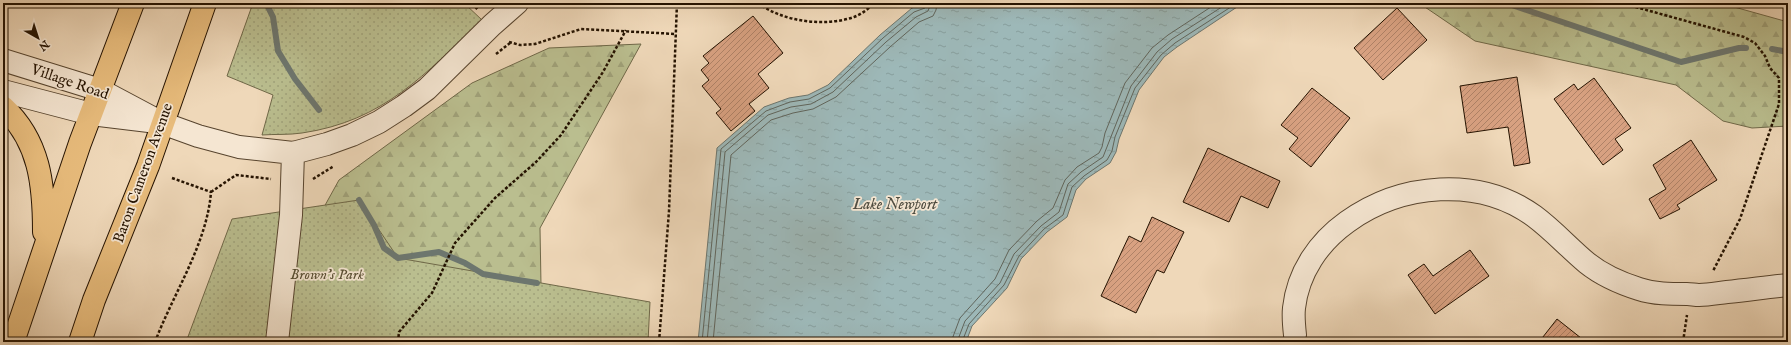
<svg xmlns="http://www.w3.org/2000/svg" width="1791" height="345" font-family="'IM FELL English',serif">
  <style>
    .forest { fill: url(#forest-firs); stroke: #6f6848 }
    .park { fill: url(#park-dots); stroke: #6f6848 }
    .water { fill: url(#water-ripples); stroke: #6d766e }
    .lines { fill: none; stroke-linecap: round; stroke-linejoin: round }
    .shore { stroke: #60655c; stroke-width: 1 }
    .stream { stroke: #6d766e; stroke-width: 6 }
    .building { fill: url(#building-hatch); stroke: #241200 }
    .minor-casing { stroke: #57442e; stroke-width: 24 }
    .major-casing { stroke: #241200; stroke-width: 24 }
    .path { stroke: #241200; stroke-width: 2.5; stroke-dasharray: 3 2; stroke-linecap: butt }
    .minor { stroke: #f5e6d2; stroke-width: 22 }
    .major { stroke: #e8bc7c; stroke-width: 22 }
    .labels { text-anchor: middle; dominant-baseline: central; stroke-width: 3.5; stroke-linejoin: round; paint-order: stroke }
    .street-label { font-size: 15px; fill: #241200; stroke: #f5e6d2 }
    .park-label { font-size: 15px; font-style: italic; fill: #584e32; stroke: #f5e6d2 }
    .water-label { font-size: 16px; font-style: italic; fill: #4e4c40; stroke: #f5e6d2 }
  </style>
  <defs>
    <pattern id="forest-firs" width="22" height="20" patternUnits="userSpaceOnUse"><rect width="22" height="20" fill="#babe8f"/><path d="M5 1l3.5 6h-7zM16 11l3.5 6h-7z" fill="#a0a27a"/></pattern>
    <pattern id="park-dots" width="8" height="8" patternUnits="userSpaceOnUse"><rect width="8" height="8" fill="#babe8f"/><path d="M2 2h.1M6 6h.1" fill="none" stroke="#a0a27a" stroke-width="1.8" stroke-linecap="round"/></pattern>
    <pattern id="water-ripples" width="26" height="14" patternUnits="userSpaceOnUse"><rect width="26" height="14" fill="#9db8b8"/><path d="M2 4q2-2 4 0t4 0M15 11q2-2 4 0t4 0" fill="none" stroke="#879d9c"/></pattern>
    <pattern id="building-hatch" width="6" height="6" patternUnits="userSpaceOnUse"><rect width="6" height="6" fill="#d8a181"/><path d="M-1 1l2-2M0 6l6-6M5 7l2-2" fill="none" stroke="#af8267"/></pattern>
  </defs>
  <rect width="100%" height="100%" fill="#efd8b9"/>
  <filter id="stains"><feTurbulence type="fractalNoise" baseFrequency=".005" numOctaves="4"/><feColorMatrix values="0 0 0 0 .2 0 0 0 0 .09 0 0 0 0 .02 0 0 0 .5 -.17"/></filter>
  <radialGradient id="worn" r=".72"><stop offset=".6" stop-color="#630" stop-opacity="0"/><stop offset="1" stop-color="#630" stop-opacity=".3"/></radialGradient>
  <path class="forest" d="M 1419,3 L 1727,5 L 1788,22 L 1788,126 L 1752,128 L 1723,121 L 1676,85 L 1475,41 Z
    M 641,44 L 540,228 L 542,342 L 310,342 L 313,227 L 339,180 L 472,83 L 549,48 Z"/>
  <path class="park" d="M 253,3 L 464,3 L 482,20 C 425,74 384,121 302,133 C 289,135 275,134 262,135 L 273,95 L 227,76 Z
    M 359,200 L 398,258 L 650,302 L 648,342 L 186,342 L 232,219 Z"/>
  <path class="water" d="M 927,3 L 1243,3 L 1177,47 L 1164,57 L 1139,90 L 1119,139 L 1116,152 L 1110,163 L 1086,179 L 1076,190 L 1067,217 L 1047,232 L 1021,259 L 1007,288 L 972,326 L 966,342 L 698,342 L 717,148 L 764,107 L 789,98 L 808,95 L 828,85 L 880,35 L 912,8 Z"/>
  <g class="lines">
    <path class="shore" d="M 702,342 L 721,149 L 766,111 L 790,102 L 809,99 L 830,88 L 883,38 L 914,12 L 925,8 L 926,3
      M 707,342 L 725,152 L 768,115 L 791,107 L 811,104 L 833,92 L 886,42 L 916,17 L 928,11 L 931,3
      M 713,342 L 731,155 L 771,120 L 793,113 L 813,109 L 836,97 L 890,47 L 919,22 L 933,16 L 936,10 L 937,3
      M 951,342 L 960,318 L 995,279 L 1009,250 L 1037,221 L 1053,208 L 1065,180 L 1077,167 L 1099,153 L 1102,147 L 1105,133 L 1125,83 L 1152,48 L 1168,35 L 1217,3
      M 957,342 L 965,321 L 1000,283 L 1014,254 L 1041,226 L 1059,212 L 1068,184 L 1081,172 L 1103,157 L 1131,86 L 1157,52 L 1172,39 L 1228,3
      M 962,342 L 969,324 L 1004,285 L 1019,256 L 1044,229 L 1063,215 L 1072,187 L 1084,176 L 1107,160 L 1112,151 L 1115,137 L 1135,88 L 1161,55 L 1175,43 L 1237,3"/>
    <path class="stream" d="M 266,3 L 273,17 L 278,51 L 295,79 L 319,110
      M 1506,3 L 1681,62 L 1739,48 L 1746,48
      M 1772,49 L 1788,52
      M 359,200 L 374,225 L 384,248 L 398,258 L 439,252 L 465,263 L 483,274 L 537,283"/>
  </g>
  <path class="building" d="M 1397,8 L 1427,40 L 1383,80 L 1354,48 Z
    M 753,16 L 783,53 L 758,74 L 769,88 L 749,104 L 755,111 L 731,131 L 716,113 L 721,109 L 702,86 L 709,80 L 701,70 L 709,63 L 703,56 Z
    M 1517,77 L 1530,163 L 1514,166 L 1508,127 L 1467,133 L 1460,86 Z
    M 1594,78 L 1631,128 L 1615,139 L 1623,150 L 1603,165 L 1554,99 L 1574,84 L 1578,90 Z
    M 1312,88 L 1350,118 L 1311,167 L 1289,149 L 1298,138 L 1281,125 Z
    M 1691,140 L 1717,180 L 1677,205 L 1680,209 L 1660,219 L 1649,199 L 1666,189 L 1653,165 Z
    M 1208,148 L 1280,181 L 1268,208 L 1241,196 L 1229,222 L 1183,202 Z
    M 1152,217 L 1184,232 L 1164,273 L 1157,270 L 1136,313 L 1101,296 L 1129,236 L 1141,242 Z
    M 1470,250 L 1489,276 L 1435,314 L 1408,275 L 1424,264 L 1433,276 Z
    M 1557,319 L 1586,342 L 1539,342 Z"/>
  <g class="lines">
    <g class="minor-casing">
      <path id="minor" d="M 3,60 L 100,90 L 162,123 L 198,136 L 239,147 L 293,153 L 327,144 L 352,135 L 379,122 L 404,106 L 427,89 L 492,25 L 517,3
        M 3,91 L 91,114 L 149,121
        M 1295,335 C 1294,326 1293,317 1294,308 C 1298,272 1319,242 1347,222 C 1401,183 1479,176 1534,216 C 1553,230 1569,248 1587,263 C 1602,275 1620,283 1639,289 C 1654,294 1671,294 1687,294 C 1691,294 1695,295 1699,295 C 1709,295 1718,293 1727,292 C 1747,290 1768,287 1788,285
        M 277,342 L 291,215 L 293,153"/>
    </g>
    <g class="major-casing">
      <path id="major" d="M 3,107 C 40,141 44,185 44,232
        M 13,342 L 80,143 L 133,3
        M 80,342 L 94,300 L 148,166 L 205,3"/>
    </g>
    <path class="path" d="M 472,3 L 478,10
      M 758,3 C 783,22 825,27 854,17 C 862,14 869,8 875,3
      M 1621,3 L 1744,37 L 1755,43 L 1765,56 L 1770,68 L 1779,78 L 1779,104 L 1740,219 L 1713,271
      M 509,42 L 520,45 L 535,44 L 581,29 L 676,34
      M 496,54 L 510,43
      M 172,178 L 211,192
      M 313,179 L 334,166
      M 211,192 L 236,175 L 271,179
      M 155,342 C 173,294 207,244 211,192
      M 398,342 L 399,332 L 432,293 L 455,243 L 495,198 L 536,162 L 561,135 L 603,72 L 626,30
      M 659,342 L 669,211 L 677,3
      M 1683,342 L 1687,315"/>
    <use href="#minor" class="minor"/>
    <use href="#major" class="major"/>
  </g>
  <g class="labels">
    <g class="street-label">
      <text transform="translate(70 82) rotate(19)">Village Road</text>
      <text transform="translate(143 173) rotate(-70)">Baron Cameron Avenue</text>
    </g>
    <g class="park-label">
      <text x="327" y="274">Brown's Park</text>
    </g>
    <g class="water-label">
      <text x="895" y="205">Lake Newport</text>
    </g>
  </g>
  <rect width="1791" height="345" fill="none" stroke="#efd8b9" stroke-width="16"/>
  <rect x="4" y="4" width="1783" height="337" fill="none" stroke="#241200" stroke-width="2"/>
  <rect x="8" y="8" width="1775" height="329" fill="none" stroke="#241200"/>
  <g transform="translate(38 38) rotate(141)" stroke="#f5e6d2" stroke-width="3" paint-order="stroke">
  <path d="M0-3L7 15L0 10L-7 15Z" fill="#241200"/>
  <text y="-6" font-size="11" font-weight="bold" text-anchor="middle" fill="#241200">N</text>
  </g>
  <rect width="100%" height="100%" filter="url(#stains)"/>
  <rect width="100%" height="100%" fill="url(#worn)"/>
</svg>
